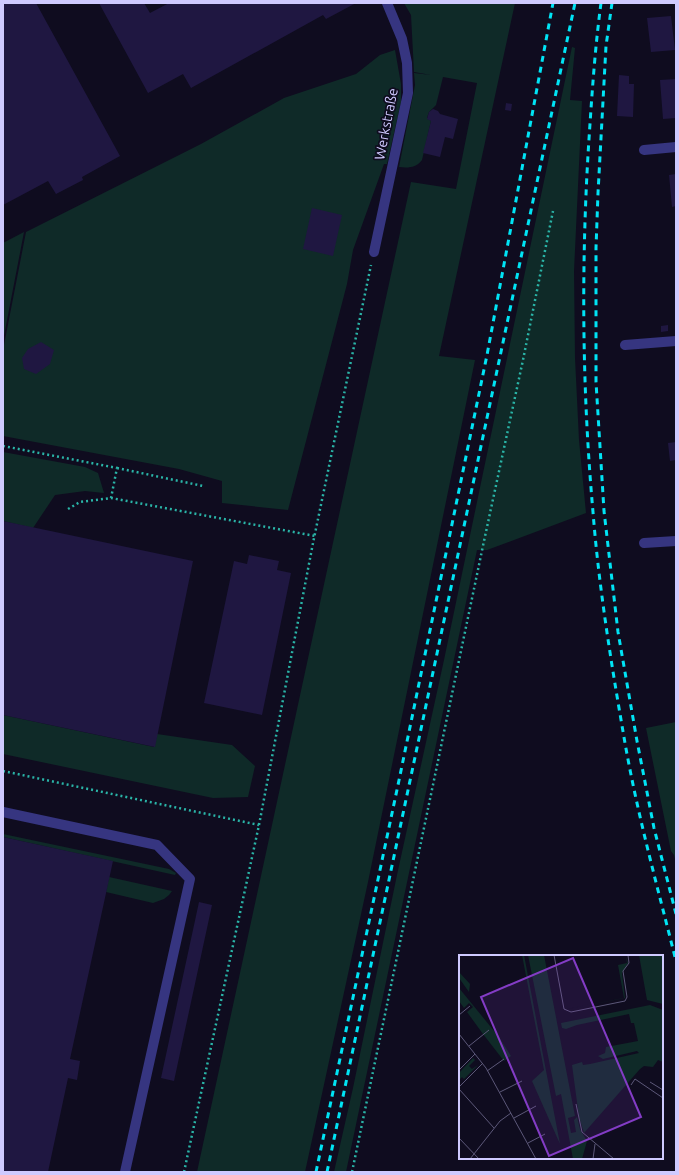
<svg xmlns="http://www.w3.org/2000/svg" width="679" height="1175" font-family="Ubuntu,sans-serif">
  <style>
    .green { fill: #0f2a28 }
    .building { fill: #1f1741 }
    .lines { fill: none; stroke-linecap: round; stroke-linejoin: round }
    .path { stroke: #2ab4a7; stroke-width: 2.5; stroke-dasharray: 2 3; stroke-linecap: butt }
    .minor { stroke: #363580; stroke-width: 10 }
    .rail { stroke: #00e4f5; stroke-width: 3; stroke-dasharray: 6 5; stroke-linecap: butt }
    .labels { text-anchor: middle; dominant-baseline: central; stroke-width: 3.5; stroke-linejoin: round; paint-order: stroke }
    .street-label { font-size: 14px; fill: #cfcaff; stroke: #0f0c1f }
    .inset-road { fill: none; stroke: #5c5879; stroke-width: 1 }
    .view { fill: #833cc5; fill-opacity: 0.15; stroke: #833cc5; stroke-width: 2 }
    .inset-edge { fill: none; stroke: #cfcaff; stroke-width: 2 }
  </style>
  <rect width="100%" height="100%" fill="#0f0c1f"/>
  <path class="green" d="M 404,3 L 515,3 L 439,356 L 475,360 L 368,882 L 305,1172 L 197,1172 L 411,182 L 456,189 L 477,83 L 443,77 L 436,105 L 429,112 L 427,118 L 431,121 L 422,160 C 416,168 408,168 399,167 L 415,85 L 414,73 L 431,75 L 414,72 L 411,15 Z
    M 572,47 L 575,48 L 570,100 L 582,101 L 574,271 L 575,358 L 579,440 L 586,513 L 487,550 L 477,550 L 346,1172 L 334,1172 L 353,1088 L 397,875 L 444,660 Z
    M 395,50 L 401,84 L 401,102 L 387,164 L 384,164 L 353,250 L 347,284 L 288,510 L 222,503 L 222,481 L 179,469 L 3,436 L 3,350 L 26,232 L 201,144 L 284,98 L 356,74 L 380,55 Z
    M 24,232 L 3,341 L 3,243 Z
    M 3,452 L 85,467 L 98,473 L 104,493 L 85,491 L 55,495 L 33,528 L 3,521 Z
    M 3,715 L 154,747 L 157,734 L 232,745 L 255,766 L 248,797 L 213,798 L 3,754 Z
    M 676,722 L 676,863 L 674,855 L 671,851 L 646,728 Z
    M 3,834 L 169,869 L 176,873 L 175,875 L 3,837 Z
    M 109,877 L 172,891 L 169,895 L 164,899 L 153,903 L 106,892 Z"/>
  <path class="building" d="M 3,3 L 36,3 L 120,156 L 82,177 L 83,180 L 56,194 L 48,181 L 3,205 Z
    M 99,3 L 144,3 L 150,13 L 169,3 L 356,3 L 326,19 L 323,15 L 191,88 L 183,74 L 148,93 Z
    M 671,16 L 675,50 L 651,52 L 647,18 Z
    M 619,75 L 629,76 L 629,84 L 634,84 L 633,117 L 617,116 Z
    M 676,79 L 676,118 L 663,119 L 660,80 Z
    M 506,103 L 512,104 L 511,111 L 505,110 Z
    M 433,109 L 438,111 L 440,114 L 458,119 L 453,139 L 445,137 L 440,157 L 423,153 L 431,121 L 427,119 L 429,112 Z
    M 676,174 L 676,206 L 672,207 L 669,175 Z
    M 312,208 L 342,215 L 333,256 L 303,249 Z
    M 668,325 L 668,331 L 661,332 L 661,326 Z
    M 41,342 L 54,350 L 50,364 L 36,374 L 24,369 L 22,358 L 28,349 Z
    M 676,442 L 676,460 L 670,461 L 668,443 Z
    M 3,521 L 193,561 L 155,747 L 3,715 Z
    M 249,555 L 279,561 L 277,570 L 291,573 L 262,715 L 204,703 L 234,561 L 247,564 Z
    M 3,837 L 113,861 L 70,1059 L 80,1061 L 77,1080 L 68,1078 L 48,1172 L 3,1172 Z
    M 199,902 L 212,905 L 174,1081 L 161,1078 Z"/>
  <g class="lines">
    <path class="path" d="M 3,446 L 117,468 L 111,498
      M 117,468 L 203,486
      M 68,509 L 80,502 L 111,498 L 315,536
      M 3,771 L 259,825
      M 184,1172 L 259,825 L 313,543 L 371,265
      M 352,1172 L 484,541 L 523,360 L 553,211"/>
    <path class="minor" d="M 644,150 L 676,147
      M 374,252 L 408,93 L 407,63 L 402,39 L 387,3
      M 625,345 L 676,341
      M 644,543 L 676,541
      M 3,812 L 157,845 L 190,879 L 125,1172"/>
    <path class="rail" d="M 601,3 C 595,48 592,93 589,139 C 581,262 582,389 593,512 C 599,589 612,668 625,743 C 638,817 658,889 676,961
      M 612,3 L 606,46 L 598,193 L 596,248 L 596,382 L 604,511 L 618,632 L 637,741 L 654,828 L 676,914
      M 316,1172 L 398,785 L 487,355 L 553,3
      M 327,1172 L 575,3"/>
  </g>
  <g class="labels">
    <g class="street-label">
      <text transform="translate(386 124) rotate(-79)">Werkstraße</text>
    </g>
  </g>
  <g transform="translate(459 955)">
    <rect width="204" height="204" fill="#0f0c1f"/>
    <path d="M 63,0 L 65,0 L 101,189 L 73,126 L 85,115 ZM 69,0 L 85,0 L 116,161 L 109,163 L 112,178 L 117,177 L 115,165 L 118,162 L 121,174 L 128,186 L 123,204 L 114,204 L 102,139 L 97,141 ZM 180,0 L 204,0 L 204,49 L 188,45 ZM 167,2 L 169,8 L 163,18 L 166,43 L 108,54 L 165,43 L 159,10 L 168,8 ZM 0,17 L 11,29 L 10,37 L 0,23 ZM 0,33 L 40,82 L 52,101 L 45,106 L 24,79 L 8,57 L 14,52 L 10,48 L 5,53 L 0,46 ZM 191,50 L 204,55 L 204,107 L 199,105 L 194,112 L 185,111 L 181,114 L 125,178 L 120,162 L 113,110 L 123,107 L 124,110 L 131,109 L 180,98 L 178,96 L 144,104 L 139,101 L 146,98 L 147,92 L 179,86 L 175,68 L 172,68 L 170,59 L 118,70 L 107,74 L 103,73 L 102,68 ZM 14,103 L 16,105 L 10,111 L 13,114 L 19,110 L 5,124 L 3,122 L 0,125 L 0,118 Z" fill="#0f2a28"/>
    <path class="inset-road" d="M 95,0 L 105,54 L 112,57 L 166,46 L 168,42 L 164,16 L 170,8 L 169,0M 0,60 L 11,51M 0,79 L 27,113 L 77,204M 10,91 L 30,75M 0,115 L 16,99M 28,116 L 45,104M 191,127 L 204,135M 172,130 L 176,124 L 204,143M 0,132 L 24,108M 0,134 L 35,173M 41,137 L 63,126M 117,149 L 123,177 L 155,204M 55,163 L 77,151M 0,183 L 20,204M 69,188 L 86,179M 11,204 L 41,166 L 52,158M 134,204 L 136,189"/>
    <path class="view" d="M 114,3 L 182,162 L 90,201 L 22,42 Z"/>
    <rect width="204" height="204" class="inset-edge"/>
  </g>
  <rect width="679" height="1175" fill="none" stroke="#cfcaff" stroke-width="8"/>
</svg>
